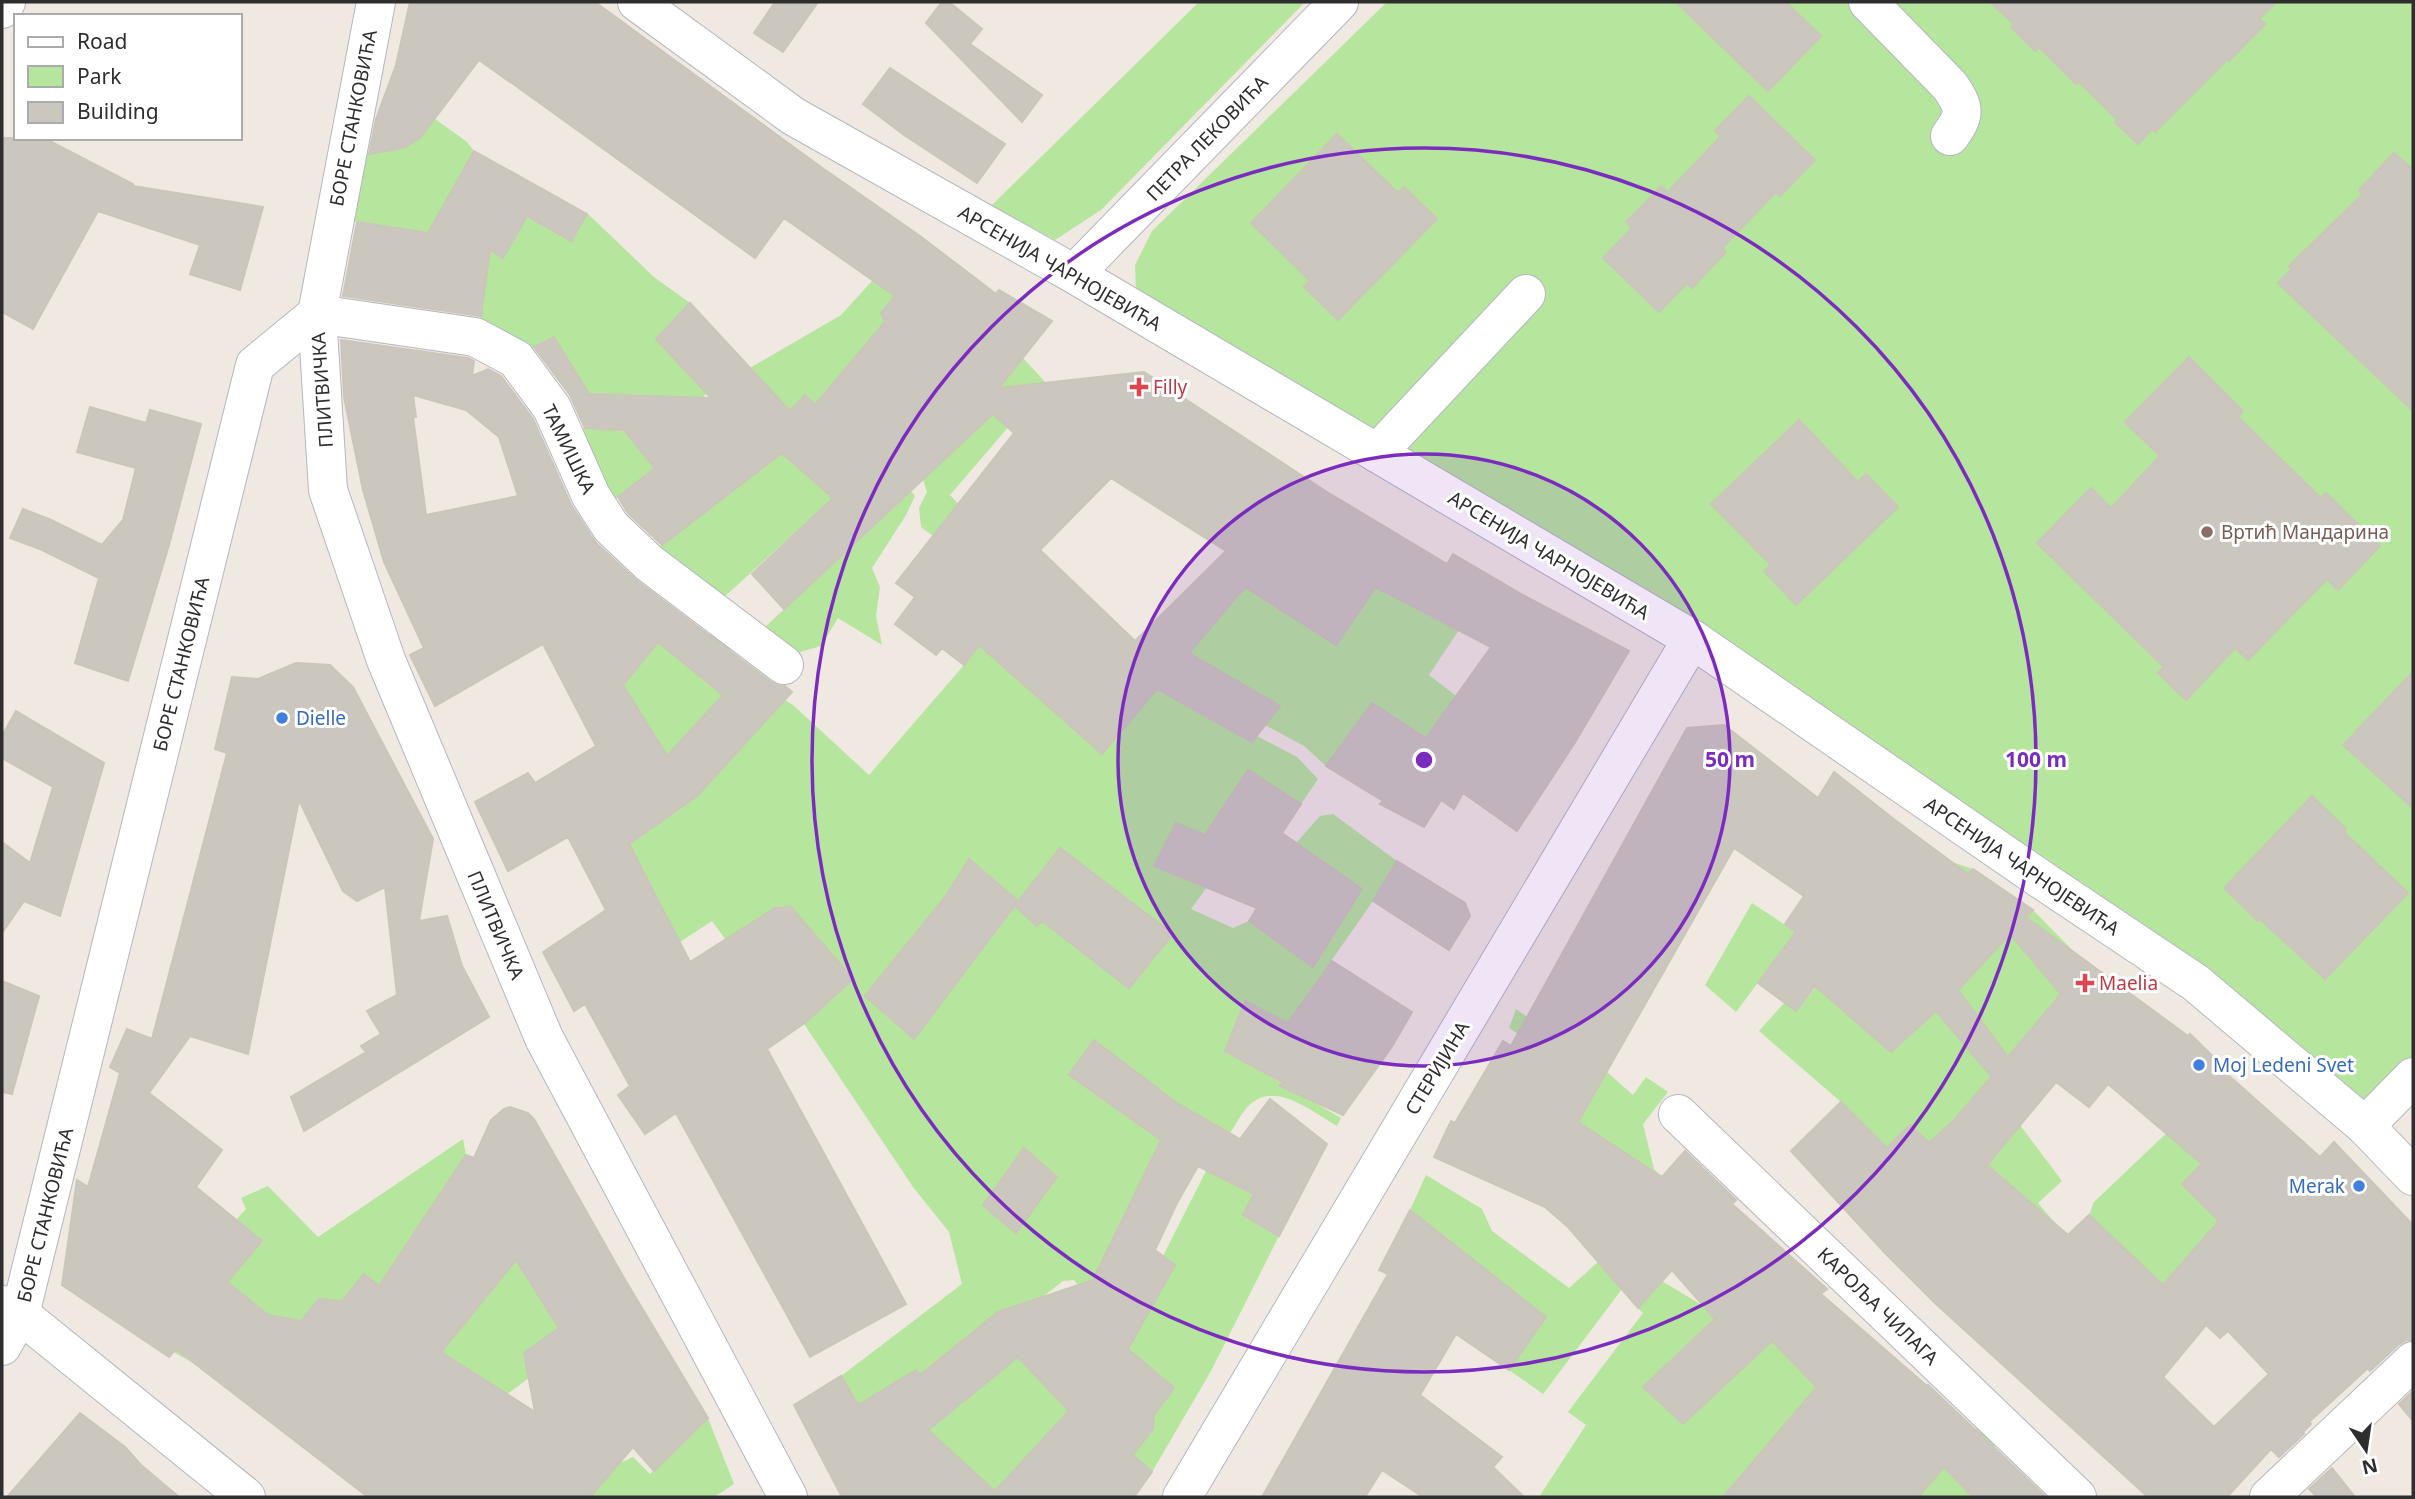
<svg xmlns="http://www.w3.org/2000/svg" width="2415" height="1499" font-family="'Noto Sans',sans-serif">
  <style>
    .green { fill: #b6e59e }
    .building { fill: #cbc7bf; stroke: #cbc5ba; stroke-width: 2; fill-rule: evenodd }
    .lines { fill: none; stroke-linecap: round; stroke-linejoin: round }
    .minor-casing { stroke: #b4b7c1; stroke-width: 40 }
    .tertiary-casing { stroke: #b4b7c1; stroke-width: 40 }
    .minor { stroke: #fff; stroke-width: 38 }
    .tertiary { stroke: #fff; stroke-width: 38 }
    .ring { fill: none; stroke: #7b2cbf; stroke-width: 3.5 }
    .health-dot { fill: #e0444e; stroke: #fff; stroke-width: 2.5 }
    .education-dot { fill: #8d6e63; stroke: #fff; stroke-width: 2.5 }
    .shop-dot { fill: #3f7fe0; stroke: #fff; stroke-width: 2.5 }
    .labels { text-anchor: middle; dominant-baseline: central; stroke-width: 6; stroke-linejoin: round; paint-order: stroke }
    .street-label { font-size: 19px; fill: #2e2e2e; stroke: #fff }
    .health-label { font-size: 19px; fill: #be3a42; stroke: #fff; text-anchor: start }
    .education-label { font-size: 19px; fill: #785e54; stroke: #fff; text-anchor: start }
    .shop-label { font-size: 19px; fill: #366cbe; stroke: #fff; text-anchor: start }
    .centre { fill: #7b2cbf; stroke: #fff; stroke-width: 3.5 }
    .ring-label { font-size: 21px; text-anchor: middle; font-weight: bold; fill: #7b2cbf; stroke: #fff; stroke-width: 6; stroke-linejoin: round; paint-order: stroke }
  </style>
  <rect width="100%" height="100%" fill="#efe9e1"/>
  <path class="green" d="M 1199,2 L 1305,2 L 1101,210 L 1055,240 L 991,206 Z
    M 1387,2 L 2413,2 L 2413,1061 L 2364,1112 L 1136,290 L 1135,265 L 1152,231 Z
    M 435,119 L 467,142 L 474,151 L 435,220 L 503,258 L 527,216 L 571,240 L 587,213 L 654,277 L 690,303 L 656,339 L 707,393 L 645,454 L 655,468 L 611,503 L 573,428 L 650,431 L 632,395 L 589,394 L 554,338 L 528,350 L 479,329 L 487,271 L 387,227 L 351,221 L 363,155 C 401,149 411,151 435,119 Z
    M 923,260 L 881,313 L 885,322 L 816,406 L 805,396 L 766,438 L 750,368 L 841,315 L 873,280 Z
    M 1023,358 L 1046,383 L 950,495 L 1020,570 L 1055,599 L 1000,664 L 1102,754 L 1300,522 L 1332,542 L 1282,610 L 1336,644 L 1390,567 L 1427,597 L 1420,610 L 1459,630 L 1429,675 L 1456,696 L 1426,738 L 1372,704 L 1326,766 L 1304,746 L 1265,725 L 1279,706 L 1234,680 L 1206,717 L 1252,742 L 1257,736 L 1297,757 L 1318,779 L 1301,804 L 1248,770 L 1205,835 L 1176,824 L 1154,866 L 1207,887 L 1191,909 L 1233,928 L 1249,921 L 1292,952 L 1309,948 L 1320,955 L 1362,889 L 1296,843 L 1320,816 L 1333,814 L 1397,861 L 1373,901 L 1306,997 L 1341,1018 L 1331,1033 L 1289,1023 L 1245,1002 L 1225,1050 L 1341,1118 L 1337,1126 C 1309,1110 1271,1077 1245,1110 C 1239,1117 1235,1126 1230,1133 L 1177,1103 L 1093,1041 L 1069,1076 L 1161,1140 L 1086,1295 L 1074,1280 L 1063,1281 L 1041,1298 L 998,1312 L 920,1375 L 916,1371 L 858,1405 L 841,1376 L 962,1284 L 949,1232 L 913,1187 L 784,994 L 773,1001 L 753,977 L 779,957 L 821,1007 L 852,979 L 791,907 L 775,908 L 726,940 L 712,921 L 680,942 L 627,845 L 697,796 L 785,700 L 793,705 L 869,775 L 964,665 L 1015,598 L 921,527 L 919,508 L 927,492 L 919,467 L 933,448 L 941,453 L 985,398 L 989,400 Z
    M 782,453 L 801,470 L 904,483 L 915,496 L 906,515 L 872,568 L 880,587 L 876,616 L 882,645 L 838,618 L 821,646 L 793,654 L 761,631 L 865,533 L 833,498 L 722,599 L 656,549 Z
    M 714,629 L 732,647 L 703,678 L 723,695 L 667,756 L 623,686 L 598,640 L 655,645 L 662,638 L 690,661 Z
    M 1952,862 L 1973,869 L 1874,977 L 1850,1016 L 1891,1052 L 1936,1011 L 1981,1064 L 1999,1045 L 1958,989 L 2033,910 L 2074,952 L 2048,979 L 2061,994 L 1954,1120 L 1929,1143 L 1910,1125 L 1841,1195 L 1871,1132 L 1841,1102 L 1759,1031 L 1785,1002 L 1797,1011 L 1840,956 Z
    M 1752,903 L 1796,932 L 1736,1012 L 1705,985 Z
    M 1516,1009 L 1607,1072 L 1633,1095 L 1646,1077 L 1668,1092 L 1643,1124 L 1654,1169 L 1658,1173 L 1643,1193 L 1629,1156 L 1560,1109 L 1550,1056 L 1509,1028 Z
    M 2215,1087 L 2213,1214 L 2295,1135 L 2306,1143 L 2236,1217 L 2232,1282 L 2193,1250 L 2163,1285 L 2089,1215 L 2094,1202 Z
    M 2020,1125 L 2062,1181 L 2038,1203 L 2066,1236 L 1982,1308 L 1963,1329 L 1946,1314 L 2034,1207 L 1979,1173 Z
    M 463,1139 L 466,1155 L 385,1278 L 390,1283 L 340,1309 L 330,1300 L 319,1299 L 301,1321 L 278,1324 L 242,1294 L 190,1361 L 173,1352 L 197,1316 L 236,1220 L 246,1209 L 241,1198 L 268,1186 L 318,1237 Z
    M 1207,1169 L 1254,1194 L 1243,1216 L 1279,1236 L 1211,1371 L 1152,1472 L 1133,1455 L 1153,1430 L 1154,1415 L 1174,1388 L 1125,1347 L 1134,1338 L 1175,1265 L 1163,1256 Z
    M 1426,1175 L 1482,1209 L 1492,1231 L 1569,1288 L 1598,1262 L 1622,1289 L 1543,1394 L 1509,1370 L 1545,1316 L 1410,1210 Z
    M 596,1229 L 625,1278 L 524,1353 L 529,1378 L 502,1398 L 486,1380 L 438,1350 L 449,1342 L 516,1260 L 532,1284 Z
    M 1662,1281 L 1705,1307 L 1715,1319 L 1643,1387 L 1683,1424 L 1811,1304 L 1817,1387 L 1733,1485 L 1749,1497 L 1539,1497 L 1586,1425 L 1568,1412 L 1643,1313 L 1638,1308 Z
    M 1018,1357 L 1050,1392 L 1123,1446 L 1094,1476 L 1047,1435 L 992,1497 L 982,1497 L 991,1487 L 950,1451 L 899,1497 L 872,1497 L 880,1492 L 870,1470 L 949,1414 Z
    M 708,1418 L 734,1484 L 714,1497 L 590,1497 L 611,1467 L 633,1457 L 650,1474 Z
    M 1980,1425 L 1999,1441 L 1965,1489 L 1973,1497 L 1918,1497 Z"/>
  <path class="building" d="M 410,2 L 595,2 L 821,167 L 920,236 L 996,294 L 999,290 L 1052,321 L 999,388 L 1144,372 L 1327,492 L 1447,564 L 1453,554 L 1523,595 L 1629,651 L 1574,744 L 1517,831 L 1463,793 L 1454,809 L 1441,800 L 1424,827 L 1380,804 L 1383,801 L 1326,766 L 1372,703 L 1426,738 L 1491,647 L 1376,587 L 1336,645 L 1245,587 L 1189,653 L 1280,706 L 1252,742 L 1157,689 L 1102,754 L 979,645 L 964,665 L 942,648 L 936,655 L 895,624 L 915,597 L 896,583 L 1014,433 L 993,414 L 784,609 L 752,574 L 833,498 L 782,453 L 662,545 L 628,513 L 618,497 L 655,468 L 624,430 L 585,428 L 570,395 L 534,347 L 554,337 L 589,394 L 711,398 L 656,339 L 690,303 L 790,411 L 805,395 L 815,405 L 885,322 L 881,313 L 895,296 L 784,218 L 755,258 L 512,83 L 515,79 L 510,82 L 479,60 L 420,138 L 403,148 L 369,154 L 376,119 L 396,65 ZM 1111,478 L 1226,551 L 1135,641 L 1040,550 Z
    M 775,2 L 818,2 L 783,52 L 754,33 Z
    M 942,2 L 949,2 L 982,29 L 970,44 L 1042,95 L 1022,122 L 926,23 Z
    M 1676,2 L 1786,2 L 1821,36 L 1768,91 Z
    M 1990,2 L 2276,2 L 2259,19 L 2265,24 L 2229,61 L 2228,59 L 2155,132 L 2152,129 L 2138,144 L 2115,122 L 2117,119 L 2079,82 L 2076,84 L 2039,47 L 2035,51 L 2011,27 L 2014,24 Z
    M 890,68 L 1005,144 L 977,183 L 904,135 L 863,104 Z
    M 1749,96 L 1815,160 L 1780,196 L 1776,192 L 1722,248 L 1726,252 L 1692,288 L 1687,283 L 1659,312 L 1603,258 L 1632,228 L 1626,222 L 1650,198 L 1661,186 L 1668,192 L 1721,136 L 1715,131 Z
    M 1337,134 L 1398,193 L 1404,187 L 1437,219 L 1338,320 L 1304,287 L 1310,281 L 1251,223 Z
    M 2,138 L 44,138 L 133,184 L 133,186 L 263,207 L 240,290 L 190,274 L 200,245 L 98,211 L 33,329 L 2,312 Z
    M 474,151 L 587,214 L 571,241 L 527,216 L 503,258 L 490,250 L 481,316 L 343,296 L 357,222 L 428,233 Z
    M 2394,153 L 2413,170 L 2413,411 L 2278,283 L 2292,269 L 2289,266 L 2363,194 L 2359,190 Z
    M 341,340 L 468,358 L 474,361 L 472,376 L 488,369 L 501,376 L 533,419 L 571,505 L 596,543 L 636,580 L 771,682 L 785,686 L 792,692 L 697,796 L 629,844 L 690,962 L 775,908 L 791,907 L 853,979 L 806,1022 L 767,1049 L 906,1304 L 810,1357 L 676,1113 L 645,1134 L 618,1095 L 630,1086 L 585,1004 L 574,1011 L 543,952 L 606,910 L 568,837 L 508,871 L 475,802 L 528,773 L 535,783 L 596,746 L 543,644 L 435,706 L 410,655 L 424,648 L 384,562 L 363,490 L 344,397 ZM 413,395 L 466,410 L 499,437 L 518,496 L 426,515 L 413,417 L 416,417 ZM 658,642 L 723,695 L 667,756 L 623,685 Z
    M 2189,357 L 2243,411 L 2238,417 L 2321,498 L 2326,493 L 2380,546 L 2338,590 L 2327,579 L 2248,660 L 2235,648 L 2186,700 L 2158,673 L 2164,667 L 2037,543 L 2091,488 L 2111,508 L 2160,456 L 2125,422 Z
    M 90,407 L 146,423 L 150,410 L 201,424 L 169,545 L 128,681 L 75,663 L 99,578 L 40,549 L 10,538 L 23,509 L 49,519 L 102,545 L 123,520 L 136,468 L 77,452 Z
    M 1799,420 L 1858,482 L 1866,474 L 1898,507 L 1796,605 L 1764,571 L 1771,565 L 1711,504 Z
    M 296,663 L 330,665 L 353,687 L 433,839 L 419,921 L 447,916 L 462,966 L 489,1017 L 304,1131 L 291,1097 L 366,1052 L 361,1046 L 381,1034 L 367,1011 L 397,995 L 385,887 L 357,901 L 343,891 L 299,800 L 248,1054 L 190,1036 L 149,1093 L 222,1150 L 196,1187 L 262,1241 L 227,1282 L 268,1315 L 301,1321 L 319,1299 L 342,1301 L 364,1274 L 379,1286 L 466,1155 L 474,1158 L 491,1120 L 504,1109 L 510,1107 L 528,1113 L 534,1119 L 624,1278 L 708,1418 L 654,1471 L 633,1447 L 590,1497 L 368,1497 L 176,1349 L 169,1357 L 62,1285 L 77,1180 L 88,1187 L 120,1073 L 110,1067 L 127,1029 L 152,1039 L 227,753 L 215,749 L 232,677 L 258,679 ZM 516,1260 L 559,1328 L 524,1353 L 535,1412 L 441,1352 Z
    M 2413,672 L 2413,808 L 2343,745 Z
    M 16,711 L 104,763 L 60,916 L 24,901 L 2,933 L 2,842 L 30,863 L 53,787 L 2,758 L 2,736 Z
    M 1724,725 L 1818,798 L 1834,772 L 1895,820 L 1968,874 L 1973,869 L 2033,910 L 2026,917 L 2188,1036 L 2190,1034 L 2229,1072 L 2227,1074 L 2320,1157 L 2334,1142 L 2413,1225 L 2413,1340 L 2407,1340 L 2398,1345 L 2370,1371 L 2368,1368 L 2309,1422 L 2311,1424 L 2303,1432 L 2304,1434 L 2279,1457 L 2271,1449 L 2227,1497 L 2148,1497 L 1936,1304 L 1885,1253 L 1791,1151 L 1841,1102 L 1887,1148 L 1910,1125 L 1929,1143 L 1954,1120 L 1993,1075 L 1991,1076 L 1936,1011 L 1891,1052 L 1815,986 L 1796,1011 L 1758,983 L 1796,932 L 1785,924 L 1804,896 L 1734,848 L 1578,1122 L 1662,1177 L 1685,1151 L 1736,1200 L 1732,1204 L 1827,1289 L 1821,1294 L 1927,1386 L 1928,1385 L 2046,1497 L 1973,1497 L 1944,1467 L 1918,1497 L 1723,1497 L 1817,1387 L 1772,1341 L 1683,1424 L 1643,1387 L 1715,1319 L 1672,1270 L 1638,1308 L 1568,1227 L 1545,1207 L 1434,1157 L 1451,1121 L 1455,1123 L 1503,1041 L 1511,1046 L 1687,728 ZM 2010,934 L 2061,994 L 2008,1057 L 1958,990 ZM 2056,1082 L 2089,1107 L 2108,1084 L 2202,1164 L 2182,1184 L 2219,1221 L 2163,1285 L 2089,1215 L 2068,1235 L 1987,1165 ZM 2206,1325 L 2220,1338 L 2228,1331 L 2269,1374 L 2214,1427 L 2163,1377 Z
    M 1248,770 L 1301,804 L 1282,833 L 1362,889 L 1313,967 L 1249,921 L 1257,908 L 1154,866 L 1176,823 L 1205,835 Z
    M 2312,796 L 2346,829 L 2344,832 L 2408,893 L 2325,979 L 2260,919 L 2258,921 L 2224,888 Z
    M 1060,848 L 1173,934 L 1129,988 L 1042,921 L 1037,926 L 1015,906 Z
    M 969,859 L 1018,901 L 914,1039 L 865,996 L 946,896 Z
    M 1397,861 L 1465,903 L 1470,916 L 1449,950 L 1373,901 Z
    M 1332,961 L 1412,1012 L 1391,1048 L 1343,1115 L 1280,1086 L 1282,1082 L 1225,1051 L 1245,1001 L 1288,1023 Z
    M 2,981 L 39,996 L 12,1094 L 2,1092 Z
    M 1094,1040 L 1177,1103 L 1240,1139 L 1270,1099 L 1327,1144 L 1279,1236 L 1243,1215 L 1254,1194 L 1198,1166 L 1177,1203 L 1155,1250 L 1175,1265 L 1128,1349 L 1174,1388 L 1154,1415 L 1153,1429 L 1133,1455 L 1152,1472 L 1134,1497 L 842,1497 L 794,1405 L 841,1376 L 858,1405 L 916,1370 L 920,1375 L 998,1312 L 1093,1280 L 1161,1140 L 1069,1075 ZM 1018,1357 L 1069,1411 L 995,1491 L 928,1430 Z
    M 1024,1148 L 1057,1177 L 1016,1233 L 983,1205 Z
    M 1410,1210 L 1546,1317 L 1509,1370 L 1456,1334 L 1420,1395 L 1502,1457 L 1493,1467 L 1524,1497 L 1423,1497 L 1382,1470 L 1365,1497 L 1262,1497 L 1388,1274 L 1379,1270 Z
    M 2413,1391 L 2413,1421 L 2399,1404 Z
    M 80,1413 L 125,1447 L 141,1465 L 179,1497 L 7,1497 Z
    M 2332,1468 L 2355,1497 L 2317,1497 L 2309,1489 Z"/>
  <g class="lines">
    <g class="minor-casing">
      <path id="minor" d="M 1868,2 L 1950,86 C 1965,108 1966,114 1950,136
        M 2,9 L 6,2
        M 1377,453 L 1526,294
        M 1678,1114 L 2077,1497
        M 2365,1126 L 2413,1077
        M 2,1305 L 20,1314 L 246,1497
        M 2,1346 L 20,1314 L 255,365 L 317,314 L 475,337 L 516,359 L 552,408 L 591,496 L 611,527 L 649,563 L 784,665
        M 1182,1497 L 1692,639
        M 2269,1497 L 2413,1361"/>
    </g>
    <g class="tertiary-casing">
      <path id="tertiary" d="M 376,2 L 317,314 L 328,490 L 386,660 L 544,1038 L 788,1497
        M 637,2 L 793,116 L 1074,274 L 1692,639 L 2039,878 L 2196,983 L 2365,1126 L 2413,1176
        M 1074,274 L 1339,2"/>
    </g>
    <use href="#minor" class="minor"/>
    <use href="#tertiary" class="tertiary"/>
  </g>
  <circle cx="1424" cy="760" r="306" fill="#7b2cbf" fill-opacity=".12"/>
  <g class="ring">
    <circle cx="1424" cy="760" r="306"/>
    <circle cx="1424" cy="760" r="612"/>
  </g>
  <g class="health-dot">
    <path d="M1135.5 376.5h7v7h7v7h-7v7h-7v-7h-7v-7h7z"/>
    <path d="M2081.5 972.5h7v7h7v7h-7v7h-7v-7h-7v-7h7z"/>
  </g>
  <circle class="education-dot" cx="2207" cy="532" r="7"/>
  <g class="shop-dot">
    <circle cx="282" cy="718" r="7"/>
    <circle cx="2199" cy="1065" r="7"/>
    <circle cx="2359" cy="1186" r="7"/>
  </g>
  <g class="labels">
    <g class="street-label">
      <text transform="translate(353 118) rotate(-79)">БОРЕ СТАНКОВИЋА</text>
      <text transform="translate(1207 138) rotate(-46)">ПЕТРА ЛЕКОВИЋА</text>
      <text transform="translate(1060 268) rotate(30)">АРСЕНИЈА ЧАРНОЈЕВИЋА</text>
      <text transform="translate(322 390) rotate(-94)">ПЛИТВИЧКА</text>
      <text transform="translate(569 449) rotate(64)">ТАМИШКА</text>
      <text transform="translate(1549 555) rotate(31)">АРСЕНИЈА ЧАРНОЈЕВИЋА</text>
      <text transform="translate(181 664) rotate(-76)">БОРЕ СТАНКОВИЋА</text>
      <text transform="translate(2022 866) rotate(34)">АРСЕНИЈА ЧАРНОЈЕВИЋА</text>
      <text transform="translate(496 925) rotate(67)">ПЛИТВИЧКА</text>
      <text transform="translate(1437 1068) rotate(-59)">СТЕРИЈИНА</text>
      <text transform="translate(45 1215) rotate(-76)">БОРЕ СТАНКОВИЋА</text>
      <text transform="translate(1878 1306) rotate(44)">КАРОЉА ЧИЛАГА</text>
    </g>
    <g class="health-label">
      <text x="1153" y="387">Filly</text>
      <text x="2099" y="983">Maelia</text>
    </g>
    <g class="education-label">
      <text x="2221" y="532">Вртић Мандарина</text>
    </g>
    <g class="shop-label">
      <text x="296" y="718">Dielle</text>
      <text x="2213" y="1065">Moj Ledeni Svet</text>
      <text x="2345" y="1186" text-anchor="end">Merak</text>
    </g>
  </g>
  <circle cx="1424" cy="760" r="10" class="centre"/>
  <g class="ring-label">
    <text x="1730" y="767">50 m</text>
    <text x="2036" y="767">100 m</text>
  </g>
  <rect width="2415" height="1499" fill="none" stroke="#2e2e2e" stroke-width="7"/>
  <rect x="14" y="14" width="228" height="126" fill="#ffffff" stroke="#ababab" stroke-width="2"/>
  <rect x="28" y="37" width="35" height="10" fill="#ffffff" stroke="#ababab" stroke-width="2"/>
  <text x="77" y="49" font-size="21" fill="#2e2e2e">Road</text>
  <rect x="28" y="66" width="35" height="21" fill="#b6e59e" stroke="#ababab" stroke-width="2"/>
  <text x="77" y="84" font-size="21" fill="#2e2e2e">Park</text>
  <rect x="28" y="102" width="35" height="21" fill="#cbc7bf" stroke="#ababab" stroke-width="2"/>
  <text x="77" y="119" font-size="21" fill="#2e2e2e">Building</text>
  <g transform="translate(2366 1450) rotate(167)" stroke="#ffffff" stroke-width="5" paint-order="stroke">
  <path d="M0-5L12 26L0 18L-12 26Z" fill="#2e2e2e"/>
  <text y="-10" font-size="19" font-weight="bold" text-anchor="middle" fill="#2e2e2e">N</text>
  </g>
</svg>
